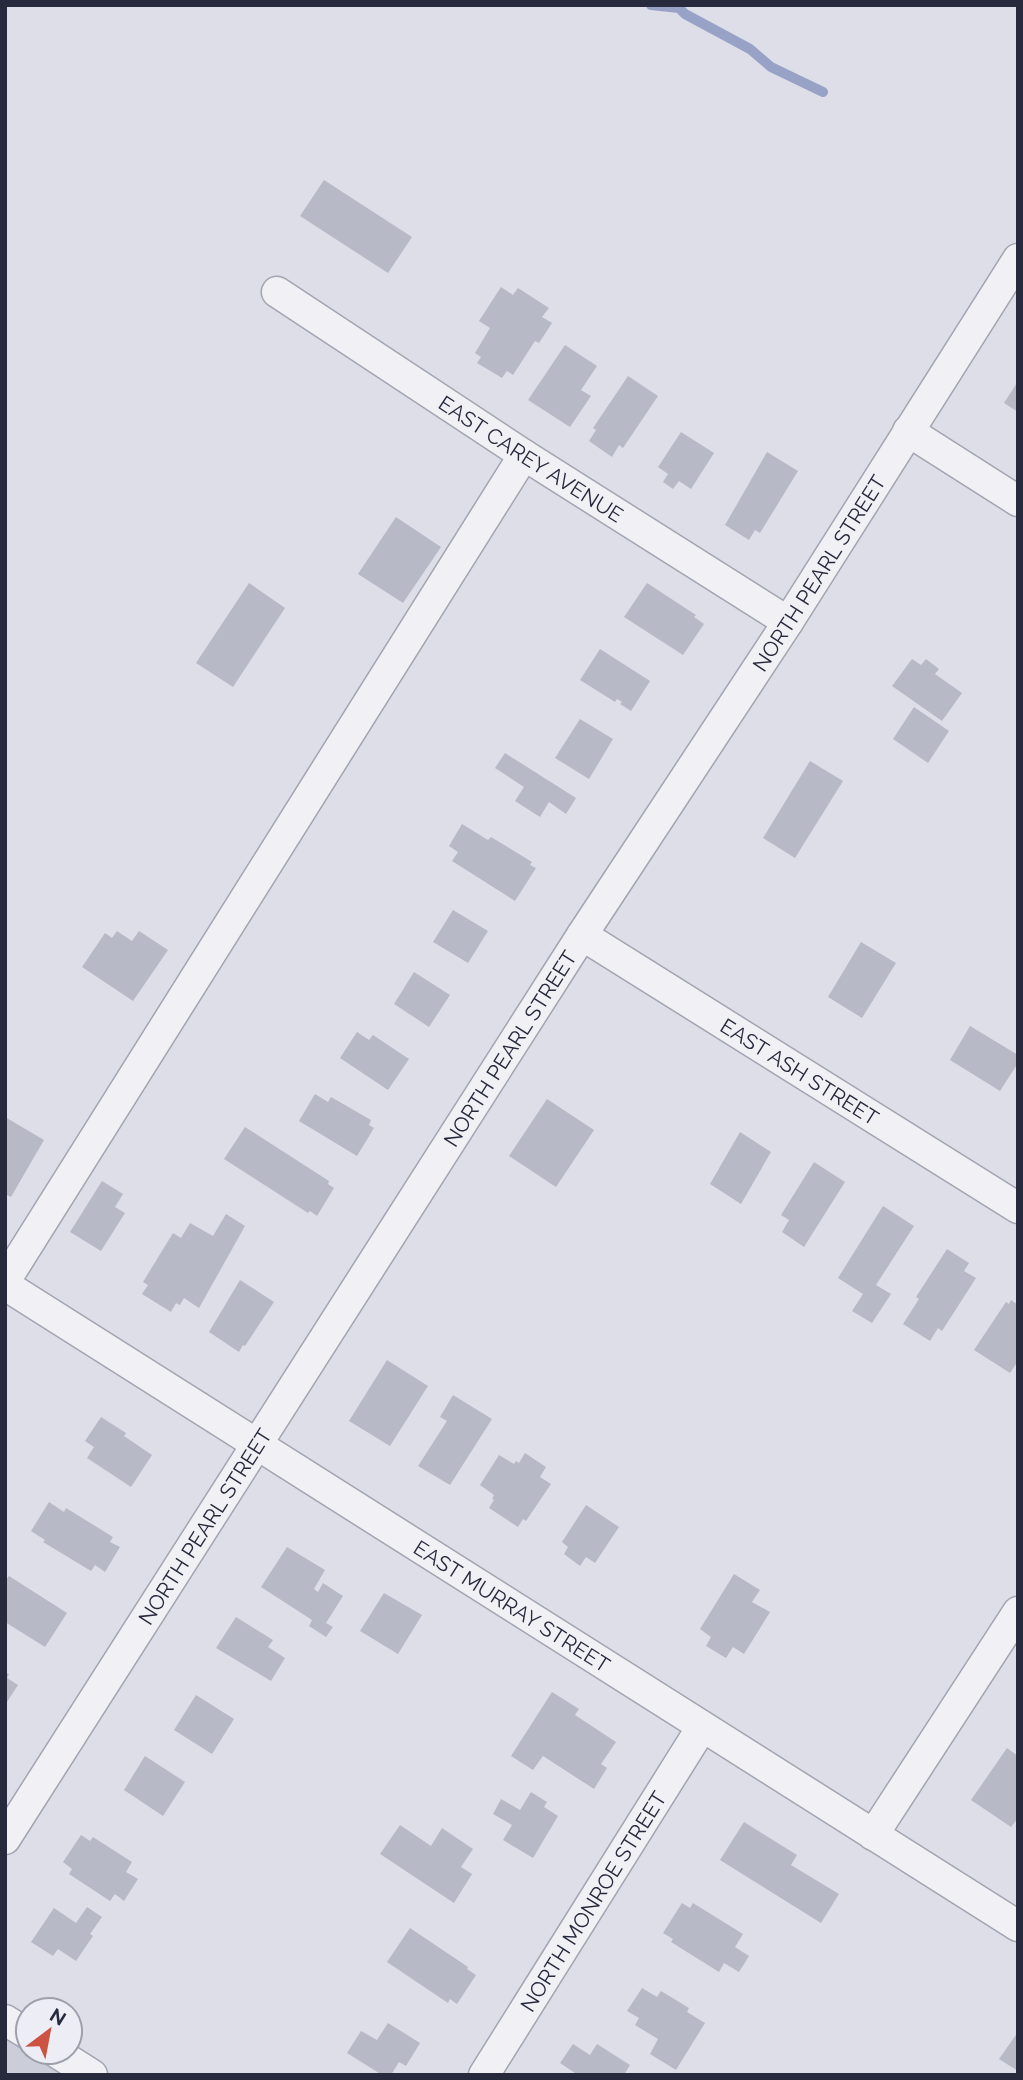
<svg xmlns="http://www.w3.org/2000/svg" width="1023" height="2080" font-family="Raleway,sans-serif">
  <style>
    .built { fill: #cbcdd9 }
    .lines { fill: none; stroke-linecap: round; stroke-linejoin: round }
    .stream { stroke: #98a2c7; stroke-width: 10 }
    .building { fill: #b7b9c6 }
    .minor-casing { stroke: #a3a4b1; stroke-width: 33 }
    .minor { stroke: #f0f0f5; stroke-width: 30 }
    .labels { text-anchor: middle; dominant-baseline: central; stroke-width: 5; stroke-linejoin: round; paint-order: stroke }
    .street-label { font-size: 21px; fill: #27293d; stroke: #ecedf5 }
  </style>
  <rect width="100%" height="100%" fill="#dddee7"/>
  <path class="built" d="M 5,2020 L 28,2034 L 28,2052 L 56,2052 L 92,2075 L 5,2075 Z"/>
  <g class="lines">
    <path class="stream" d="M 651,5 L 679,8 L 685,14 L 750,49 L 771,67 L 823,92"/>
  </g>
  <path class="building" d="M 324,180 L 412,237 L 388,273 L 300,216 Z
    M 501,287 L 513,295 L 518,288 L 549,308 L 542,317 L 552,323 L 539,343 L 535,341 L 513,375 L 507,371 L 502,378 L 477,363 L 481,357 L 475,353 L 490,328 L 479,321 Z
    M 565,345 L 597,366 L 581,390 L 591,396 L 570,427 L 528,400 Z
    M 628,376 L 658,396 L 623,448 L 619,445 L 612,457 L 589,441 L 596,430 L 593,428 Z
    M 1018,381 L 1018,412 L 1004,403 Z
    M 681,432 L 714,453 L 691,489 L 679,481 L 673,489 L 663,482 L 668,474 L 658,467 Z
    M 767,452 L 798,471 L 760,533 L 755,530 L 749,540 L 725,525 Z
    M 396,517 L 441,547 L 403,603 L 358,574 Z
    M 249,583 L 285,608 L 233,687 L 196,663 Z
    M 647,583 L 696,615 L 694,617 L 704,624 L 683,655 L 624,617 Z
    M 600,649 L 650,681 L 631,711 L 620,704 L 622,702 L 617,699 L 615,702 L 580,680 Z
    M 912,659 L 921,665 L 926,659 L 939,669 L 935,674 L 962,693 L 942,721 L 892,686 Z
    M 914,707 L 949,731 L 928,763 L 893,739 Z
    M 580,719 L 613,739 L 589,779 L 555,758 Z
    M 505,753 L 576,798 L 566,814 L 549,802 L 540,817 L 515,801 L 524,787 L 495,768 Z
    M 810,761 L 843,781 L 795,858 L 763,838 Z
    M 462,824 L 488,840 L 491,837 L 532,862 L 530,865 L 536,868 L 515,901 L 452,861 L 458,852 L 449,846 Z
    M 453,910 L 488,931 L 468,963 L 433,942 Z
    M 117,931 L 132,941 L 139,931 L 168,950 L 133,1001 L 82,967 L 105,933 L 112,938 Z
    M 861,942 L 896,963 L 862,1018 L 828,997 Z
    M 414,972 L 450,995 L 429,1027 L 394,1004 Z
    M 970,1026 L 1018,1055 L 1018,1063 L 1000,1091 L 950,1060 Z
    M 357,1032 L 369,1040 L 373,1035 L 409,1059 L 388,1090 L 340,1058 Z
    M 315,1094 L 328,1102 L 331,1097 L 371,1120 L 369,1125 L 374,1128 L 357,1156 L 299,1121 Z
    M 547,1099 L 594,1130 L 556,1187 L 509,1156 Z
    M 5,1117 L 44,1140 L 11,1197 L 5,1194 Z
    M 245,1127 L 329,1181 L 328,1184 L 334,1188 L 317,1216 L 310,1211 L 308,1213 L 224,1159 Z
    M 740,1132 L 771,1152 L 741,1204 L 710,1184 Z
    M 814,1162 L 845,1182 L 804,1247 L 782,1232 L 789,1220 L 781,1215 Z
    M 102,1181 L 123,1194 L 115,1207 L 125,1213 L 101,1251 L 70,1232 Z
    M 883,1206 L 914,1226 L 876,1285 L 891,1294 L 872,1323 L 852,1311 L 863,1294 L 838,1278 Z
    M 226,1214 L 245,1226 L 199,1308 L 184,1298 L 180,1305 L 176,1303 L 171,1312 L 142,1294 L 148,1285 L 143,1282 L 173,1233 L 181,1238 L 190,1223 L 213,1236 Z
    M 947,1249 L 969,1263 L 964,1271 L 976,1278 L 942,1331 L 938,1328 L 930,1341 L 903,1324 L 919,1299 L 916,1297 Z
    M 240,1280 L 274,1302 L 245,1346 L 243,1345 L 239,1352 L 209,1332 Z
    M 1011,1300 L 1018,1305 L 1018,1361 L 1010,1373 L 974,1350 L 1006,1302 L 1009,1304 Z
    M 387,1360 L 428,1386 L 390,1446 L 349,1421 Z
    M 453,1395 L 492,1419 L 450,1485 L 418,1466 L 447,1421 L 440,1417 Z
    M 101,1417 L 126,1433 L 124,1436 L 152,1455 L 131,1487 L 87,1458 L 94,1447 L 85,1441 Z
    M 525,1453 L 546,1467 L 540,1477 L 551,1484 L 526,1521 L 523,1519 L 518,1527 L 489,1508 L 494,1500 L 492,1499 L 494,1495 L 480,1485 L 499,1455 L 514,1464 L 516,1461 L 519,1463 Z
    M 49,1502 L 64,1512 L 66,1508 L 113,1537 L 110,1542 L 120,1547 L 105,1572 L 95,1565 L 91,1571 L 43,1542 L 45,1540 L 31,1531 Z
    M 586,1505 L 619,1527 L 595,1563 L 586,1557 L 580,1566 L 564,1554 L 568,1547 L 562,1542 Z
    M 287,1547 L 325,1570 L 314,1589 L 318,1592 L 323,1583 L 343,1596 L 326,1623 L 333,1627 L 326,1637 L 309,1626 L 312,1620 L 261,1587 Z
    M 734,1574 L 760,1590 L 752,1602 L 770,1612 L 744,1654 L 733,1647 L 726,1658 L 706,1646 L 711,1637 L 700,1629 Z
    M 9,1576 L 67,1613 L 45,1647 L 5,1622 L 5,1581 Z
    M 384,1593 L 422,1615 L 398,1654 L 360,1631 Z
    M 236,1617 L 273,1640 L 268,1647 L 285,1658 L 271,1681 L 216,1648 Z
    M 5,1672 L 9,1674 L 7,1678 L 18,1685 L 5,1705 Z
    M 552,1692 L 579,1709 L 575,1715 L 616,1742 L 601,1764 L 607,1768 L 594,1789 L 543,1756 L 533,1770 L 511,1756 Z
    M 196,1695 L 234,1719 L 212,1754 L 174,1730 Z
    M 1007,1748 L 1018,1756 L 1018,1818 L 1011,1827 L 971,1800 Z
    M 145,1756 L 185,1782 L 163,1816 L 124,1790 Z
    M 531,1792 L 547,1802 L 544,1807 L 558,1816 L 533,1858 L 503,1840 L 512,1825 L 493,1814 L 501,1799 L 520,1810 Z
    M 744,1822 L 797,1855 L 791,1865 L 839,1894 L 821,1923 L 720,1860 Z
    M 400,1825 L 431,1846 L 442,1828 L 473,1849 L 461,1867 L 472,1874 L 454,1903 L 380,1854 Z
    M 81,1835 L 90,1841 L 93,1837 L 132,1862 L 126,1872 L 138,1879 L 124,1901 L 115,1894 L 110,1901 L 69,1874 L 72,1869 L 63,1862 Z
    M 682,1903 L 690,1908 L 693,1903 L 743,1934 L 735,1947 L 749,1956 L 739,1972 L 724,1963 L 719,1972 L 671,1942 L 673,1939 L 663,1933 Z
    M 87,1907 L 102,1917 L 90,1934 L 93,1936 L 76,1961 L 58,1949 L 53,1956 L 31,1942 L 54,1908 L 76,1923 Z
    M 410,1928 L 468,1967 L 467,1969 L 476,1975 L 457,2004 L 450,1999 L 448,2003 L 387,1962 Z
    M 642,1988 L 657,1997 L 661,1991 L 689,2008 L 687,2012 L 705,2023 L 676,2070 L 650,2054 L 658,2039 L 635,2025 L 639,2018 L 627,2011 Z
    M 388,2023 L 420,2043 L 406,2066 L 399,2062 L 391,2075 L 382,2075 L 347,2053 L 361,2031 L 377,2040 Z
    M 1018,2032 L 1018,2071 L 999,2059 Z
    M 573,2044 L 590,2055 L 597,2044 L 630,2065 L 624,2075 L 573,2075 L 575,2073 L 560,2063 Z"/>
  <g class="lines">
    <g class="minor-casing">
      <g id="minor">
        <path id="s1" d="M 277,292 L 524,455 L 788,622"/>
        <path d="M 908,431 L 1018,501"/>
        <path id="s2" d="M 582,935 L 1018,1208"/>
        <path d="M 5,1281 L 524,455"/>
        <path id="s3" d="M 5,1285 L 1018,1926"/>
        <path d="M 873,1835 L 1018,1612"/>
        <path id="s4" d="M 5,1839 L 582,935 L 788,622 L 1018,259"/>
        <path d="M 5,2020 L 28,2034"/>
        <path d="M 56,2052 L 92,2075"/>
        <path id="s5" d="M 484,2075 L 702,1727"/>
      </g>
    </g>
    <use href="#minor" class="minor"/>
  </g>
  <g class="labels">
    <g class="street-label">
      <text stroke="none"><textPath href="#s1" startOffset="304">EAST CAREY AVENUE</textPath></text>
      <text stroke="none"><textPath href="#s4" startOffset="1505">NORTH PEARL STREET</textPath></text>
      <text stroke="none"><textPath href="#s4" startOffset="938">NORTH PEARL STREET</textPath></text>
      <text stroke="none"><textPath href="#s2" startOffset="257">EAST ASH STREET</textPath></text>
      <text stroke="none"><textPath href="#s4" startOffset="371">NORTH PEARL STREET</textPath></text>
      <text stroke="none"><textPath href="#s3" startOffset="600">EAST MURRAY STREET</textPath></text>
      <text stroke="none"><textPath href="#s5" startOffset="205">NORTH MONROE STREET</textPath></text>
    </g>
  </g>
  <rect width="1023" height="2080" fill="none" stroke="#27293d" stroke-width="14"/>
  <g transform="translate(49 2031) rotate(32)"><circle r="33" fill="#ecedf5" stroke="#9d9fab" stroke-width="2"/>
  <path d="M0-5L12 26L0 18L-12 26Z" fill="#cc5242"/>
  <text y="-10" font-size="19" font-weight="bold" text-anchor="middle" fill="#27293d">N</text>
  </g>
</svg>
